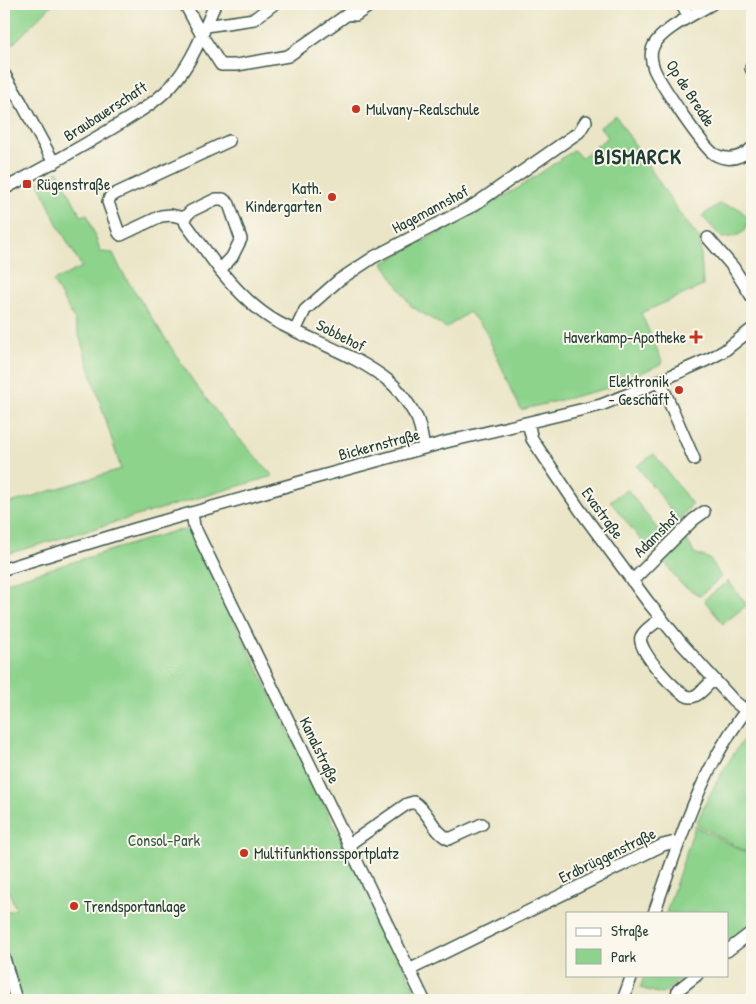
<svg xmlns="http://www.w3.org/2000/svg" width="756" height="1004" font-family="'Patrick Hand',sans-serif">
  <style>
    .green { fill: #8dd38c; stroke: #568860 }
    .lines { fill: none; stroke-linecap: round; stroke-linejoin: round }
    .minor-casing { stroke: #3d564a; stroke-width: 14 }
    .minor { stroke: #fff; stroke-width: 11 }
    .poi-dot { fill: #c8321e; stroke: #fbf7ec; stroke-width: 2 }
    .labels { text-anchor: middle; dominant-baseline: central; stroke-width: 4; stroke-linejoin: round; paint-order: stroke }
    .street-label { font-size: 16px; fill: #1f3d34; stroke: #fbf7ec }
    .poi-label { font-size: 16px; fill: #1f3d34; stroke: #fbf7ec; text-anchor: start }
    .park-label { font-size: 16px; fill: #355b46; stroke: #fbf7ec }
    .district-label { font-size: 21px; font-weight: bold; letter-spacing: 1px; fill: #1f3d34; stroke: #fbf7ec }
  </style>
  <rect width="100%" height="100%" fill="#fbf7ec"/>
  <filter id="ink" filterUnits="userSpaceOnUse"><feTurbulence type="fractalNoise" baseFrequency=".02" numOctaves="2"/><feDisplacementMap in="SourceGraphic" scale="10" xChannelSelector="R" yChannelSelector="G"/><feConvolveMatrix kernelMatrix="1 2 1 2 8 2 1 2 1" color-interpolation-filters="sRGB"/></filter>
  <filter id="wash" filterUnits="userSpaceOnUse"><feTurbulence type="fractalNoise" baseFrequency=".0096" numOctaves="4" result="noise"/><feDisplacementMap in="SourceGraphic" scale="20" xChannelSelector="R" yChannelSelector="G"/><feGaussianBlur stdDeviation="1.12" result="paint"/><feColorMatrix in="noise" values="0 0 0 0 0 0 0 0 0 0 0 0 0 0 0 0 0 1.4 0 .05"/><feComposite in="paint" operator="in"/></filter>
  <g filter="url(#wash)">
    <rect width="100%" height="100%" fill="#eae5c6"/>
    <path class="green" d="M 4,4 L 53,4 L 4,53 Z
      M 616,116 L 680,214 L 700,239 L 703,286 L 641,313 L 663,363 L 608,388 L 521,410 L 485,330 L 469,312 L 446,328 L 411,306 L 383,263 L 478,211 L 520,187 L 574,150 L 581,158 L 608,137 L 600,127 Z
      M 58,171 L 81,216 L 87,214 L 101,252 L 113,253 L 122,272 L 197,387 L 228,426 L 273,476 L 4,555 L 4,505 L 121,469 L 74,319 L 53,281 L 82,267 L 56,222 L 39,182 Z
      M 719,204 L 738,208 L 749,218 L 745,231 L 736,236 L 722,238 L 702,216 Z
      M 654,454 L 692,504 L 679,520 L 637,466 Z
      M 627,489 L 662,535 L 648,549 L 610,501 Z
      M 186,530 L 191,532 L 420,1000 L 4,1000 L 4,913 L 16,909 L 4,880 L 4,583 L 174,531 Z
      M 685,536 L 694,553 L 710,559 L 721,577 L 700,596 L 681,584 L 662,559 Z
      M 728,581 L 747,605 L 723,624 L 704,600 Z
      M 752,728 L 752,855 L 696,824 C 711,789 729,758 752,728 Z
      M 695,826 L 752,856 L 752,923 L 727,943 L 727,913 L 666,913 Z
      M 645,975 L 686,975 L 662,994 L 640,988 Z"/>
  </g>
  <g filter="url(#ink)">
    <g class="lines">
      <g class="minor-casing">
        <path id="minor" d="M 185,4 L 202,36 L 221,65 L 237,65 L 288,56 L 348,14 L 356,15 L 372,4
          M 681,4 L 689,16
          M 712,4 C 696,13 656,32 652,50 C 650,56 652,63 654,69 C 660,83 702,146 714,154 C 728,162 741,158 752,148
          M 206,26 L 254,19 L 274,4
          M 751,68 L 752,70
          M 4,74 L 21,102 L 54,163
          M 4,189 C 40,170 76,150 111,129 C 134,115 160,101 177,79 C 195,56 204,30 215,4
          M 184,218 L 171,215 L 161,216 L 121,235 L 119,233 L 108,202 L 110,197 L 117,193 L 229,141
          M 708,238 L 733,267 L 752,297
          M 220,270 L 186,224 L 184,218 L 191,211 L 216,199 L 223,199 L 229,204 L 241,239 L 232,257 L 220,270 C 237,291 255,310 279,323 C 315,342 358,356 390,382 C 401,391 410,406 417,418 C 421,427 422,439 424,448
          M 295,331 L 305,310 L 339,280 L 374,257 L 474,205 L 579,132 L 586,121
          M 660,381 L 694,459
          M 528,423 L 532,439 L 580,510 L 648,602 L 682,644 L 733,700 L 746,711
          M 192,513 L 194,526 L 424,1000
          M 4,569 L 135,529 L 318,477 L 446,442 L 601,405 L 646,387 L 709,359 L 724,351 L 752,329
          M 632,581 L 693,520 L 704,512
          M 661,619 C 655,623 644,630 641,637 C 636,649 678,696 690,697 C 699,697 707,685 714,679
          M 348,845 L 407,804 L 414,802 C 429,811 433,832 449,839 L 482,824
          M 654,913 C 680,840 702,764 752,703
          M 727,951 L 752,932
          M 4,958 L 16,1000
          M 409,970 L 663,845 L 679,841
          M 623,1000 L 632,975
          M 680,1000 L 677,995 L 678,990 L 697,975"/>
      </g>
      <use href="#minor" class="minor"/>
    </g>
  </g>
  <g class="poi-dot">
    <circle cx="356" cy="109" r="5"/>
    <rect x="22" y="179" width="10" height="10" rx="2.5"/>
    <circle cx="332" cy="197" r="5"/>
    <path d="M693.5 329.5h5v5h5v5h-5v5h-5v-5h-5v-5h5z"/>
    <circle cx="679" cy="390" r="5"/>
    <circle cx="244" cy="853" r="5"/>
    <circle cx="74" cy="906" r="5"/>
  </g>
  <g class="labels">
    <g class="street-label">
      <text transform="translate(691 93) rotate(57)">Op de Bredde</text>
      <text transform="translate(105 111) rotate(-33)">Braubauerschaft</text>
      <text transform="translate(430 209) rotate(-28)">Hagemannshof</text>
      <text transform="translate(341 335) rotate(27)">Sobbehof</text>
      <text transform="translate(379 444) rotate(-15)">Bickernstraße</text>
      <text transform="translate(603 513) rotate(54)">Evastraße</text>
      <text transform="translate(656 534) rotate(-45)">Adamshof</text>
      <text transform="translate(320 750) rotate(64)">Kanalstraße</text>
      <text transform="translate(607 855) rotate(-26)">Erdbrüggenstraße</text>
    </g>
    <g class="poi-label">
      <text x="366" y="109">Mulvany-Realschule</text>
      <text x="37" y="184">Rügenstraße</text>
      <text x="322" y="188" text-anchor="end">Kath.<tspan x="322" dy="18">Kindergarten</tspan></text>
      <text x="686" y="337" text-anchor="end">Haverkamp-Apotheke</text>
      <text x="669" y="381" text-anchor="end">Elektronik<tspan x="669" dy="18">- Geschäft</tspan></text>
      <text x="254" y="853">Multifunktionssportplatz</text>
      <text x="84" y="906">Trendsportanlage</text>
    </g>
    <g class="park-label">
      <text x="164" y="840">Consol-Park</text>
    </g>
    <g class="district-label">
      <text x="638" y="156">BISMARCK</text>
    </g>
  </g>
  <rect width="756" height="1004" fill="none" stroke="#fbf7ec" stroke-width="20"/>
  <rect x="566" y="912" width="162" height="65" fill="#fbf7ec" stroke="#a3ada2"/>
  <rect x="576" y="928" width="25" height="8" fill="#ffffff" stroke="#a3ada2"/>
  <text x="611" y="936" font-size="15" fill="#1f3d34">Straße</text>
  <rect x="576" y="949" width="25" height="15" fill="#8dd38c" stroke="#a3ada2"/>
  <text x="611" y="962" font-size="15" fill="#1f3d34">Park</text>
</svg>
